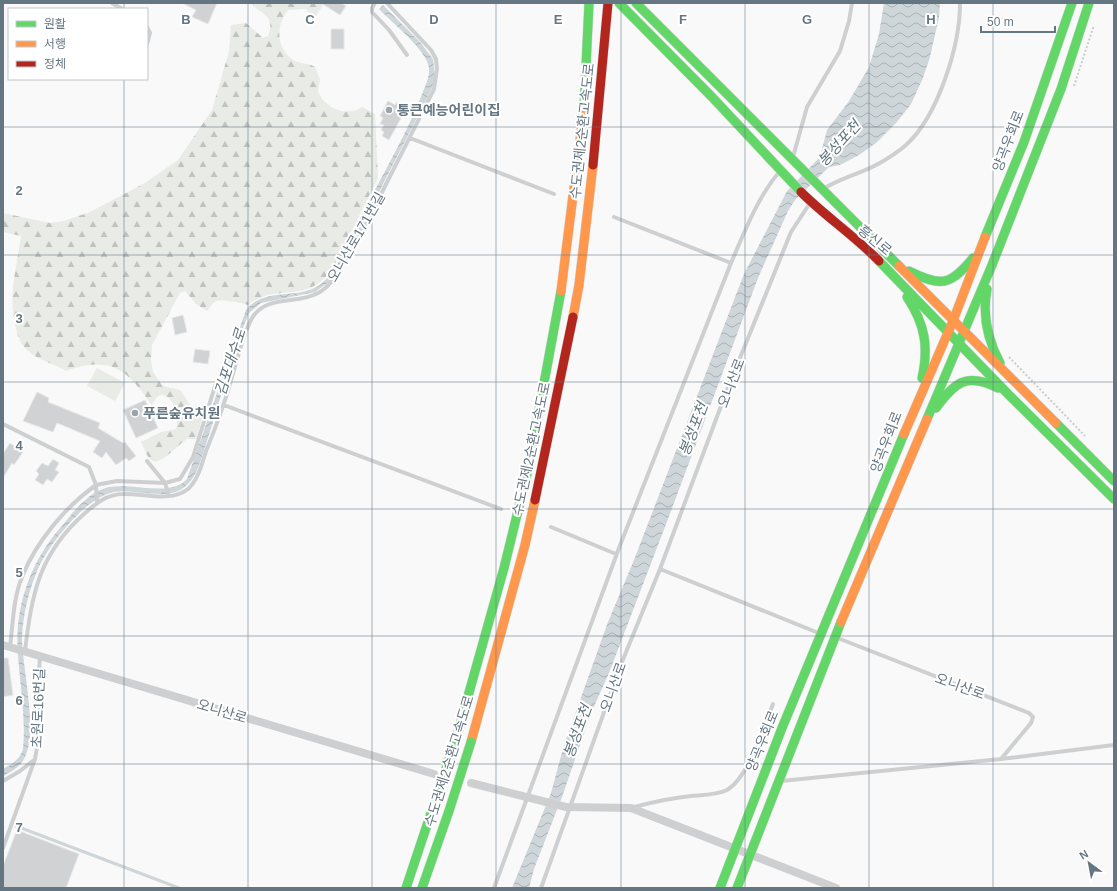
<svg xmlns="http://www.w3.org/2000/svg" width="1117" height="891" font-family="Arial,'Noto Sans KR',sans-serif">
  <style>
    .forest { fill: url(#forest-firs) }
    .garden { fill: #e8ebe6 }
    .water { fill: url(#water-waves) }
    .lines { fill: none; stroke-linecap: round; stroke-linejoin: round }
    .stream { stroke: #ced6d9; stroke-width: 3 }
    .building { fill: #d0d2d3; stroke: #e8e8e8 }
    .fast-casing { stroke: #d5d6d7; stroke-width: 10 }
    .slow-casing { stroke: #d5d6d7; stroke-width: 10 }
    .jam-casing { stroke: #d5d6d7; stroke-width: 10 }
    .path { stroke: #cbcccd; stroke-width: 2; stroke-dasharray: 2 2; stroke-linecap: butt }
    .lane { stroke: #cecfd0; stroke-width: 4 }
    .street { stroke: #cecfd0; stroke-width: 8 }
    .fast { stroke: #63d668; stroke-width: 9 }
    .slow { stroke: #ff974d; stroke-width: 9 }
    .jam { stroke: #b3261e; stroke-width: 9 }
    .fast-bridge-casing { stroke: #d5d6d6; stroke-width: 10; stroke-linecap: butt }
    .fast-bridge { stroke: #63d668; stroke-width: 9 }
    .grid { fill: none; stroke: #657683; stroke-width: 1; stroke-opacity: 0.55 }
    .poi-dot { fill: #99a4ac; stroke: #fff; stroke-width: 1.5 }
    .labels { text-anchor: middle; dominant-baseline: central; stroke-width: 4; stroke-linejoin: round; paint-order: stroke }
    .poi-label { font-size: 14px; font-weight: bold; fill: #657683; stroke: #fff; text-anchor: start }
    .street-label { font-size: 14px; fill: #657683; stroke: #fff }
    .water-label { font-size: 15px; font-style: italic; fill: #60757c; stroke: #fff }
    .grid-label { font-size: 13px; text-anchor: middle; font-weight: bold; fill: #657683; stroke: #fff; stroke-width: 4; stroke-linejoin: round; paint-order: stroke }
  </style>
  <defs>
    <pattern id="forest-firs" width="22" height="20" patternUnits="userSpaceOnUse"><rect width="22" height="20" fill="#e8ebe6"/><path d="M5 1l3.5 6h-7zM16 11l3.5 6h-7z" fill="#c0c3c0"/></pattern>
    <pattern id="water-waves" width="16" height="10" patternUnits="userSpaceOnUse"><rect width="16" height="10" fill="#ced6d9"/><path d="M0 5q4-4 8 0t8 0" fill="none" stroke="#abb2b5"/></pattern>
  </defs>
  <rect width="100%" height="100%" fill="#f9f9f9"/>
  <path class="forest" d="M 250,3 L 324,3 L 314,20 L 306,9 L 288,10 C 275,26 276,50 295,61 C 302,64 309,63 315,67 L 320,79 L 318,91 C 324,108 348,118 362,107 L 375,114 L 378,178 L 333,268 C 306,307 277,281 248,305 C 244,303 220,299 216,301 C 212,303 210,308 207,311 L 196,304 L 185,291 L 180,293 L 152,345 L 151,360 L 153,372 L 163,386 L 180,390 L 194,410 L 203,415 L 196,439 L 187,439 C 180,443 161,465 153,461 C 147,459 144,447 141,442 L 161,432 L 176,429 C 183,408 161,379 152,406 C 128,370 111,355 66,371 C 54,363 36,360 26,349 C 19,342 17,333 15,324 C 8,293 17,267 21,236 L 3,232 L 3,213 L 50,223 L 64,221 L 90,212 L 145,183 L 178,160 L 212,110 L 229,51 L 231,25 L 246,23 L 263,38 L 268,36 C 276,15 262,15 250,3 Z"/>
  <path class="garden" d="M 97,368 L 125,383 L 115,401 L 87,386 Z"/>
  <path class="water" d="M 884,3 L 940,3 L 939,17 L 930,57 L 923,78 L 911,104 L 897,122 L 876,143 L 859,155 L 840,165 L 829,167 L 795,200 L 788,211 L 758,278 L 668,519 L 609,673 L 591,713 L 562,797 L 534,869 L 529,888 L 512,888 L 551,793 L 564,745 L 608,622 L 634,560 L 744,274 L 787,191 L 820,157 L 827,130 L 849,101 L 869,67 L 879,34 Z
    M 383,5 L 420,42 L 433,59 L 435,76 L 432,88 L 358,233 L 340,266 L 329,282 L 315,292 L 261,303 L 249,313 C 231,354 221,399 207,441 C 202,455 198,475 187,485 C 168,503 137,488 114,492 C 86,497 49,544 38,569 C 29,589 23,615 22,637 C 22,668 39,732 24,759 C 20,767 11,772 3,776 L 3,769 C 12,764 20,759 23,749 C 26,718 20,686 18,655 C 14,608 30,562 61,527 C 72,514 84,497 100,490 C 125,478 168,500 187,479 L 246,310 C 265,286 299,301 321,284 C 340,269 353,232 364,211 C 384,172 407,133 423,92 C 426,84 430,76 429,68 C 427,50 392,23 379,9 Z"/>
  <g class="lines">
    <path class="stream" d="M 16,826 L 179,888"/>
  </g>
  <path class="building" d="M 182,3 L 217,3 L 208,24 L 192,17 L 196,10 Z
    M 321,3 L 341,3 L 346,6 L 340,15 Z
    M 331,29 L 344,29 L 344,49 L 331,49 Z
    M 388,101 L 395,105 L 397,102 L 407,107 L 389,140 L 382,136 L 384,132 L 381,130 L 384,125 L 380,124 L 383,118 L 380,116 Z
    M 183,315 L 187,332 L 175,335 L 172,318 Z
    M 195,349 L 210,351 L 208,364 L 193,362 Z
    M 37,392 L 49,398 L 48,402 L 100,423 L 98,428 L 123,443 L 125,442 L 136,456 L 129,461 L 126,458 L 116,465 L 106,452 L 102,458 L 93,452 L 100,441 L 57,423 L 53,432 L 23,421 Z
    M 145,400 L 158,428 L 136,438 L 123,410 Z
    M 10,443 L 23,452 L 14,465 L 12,463 L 3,478 L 3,454 Z
    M 53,459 L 59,463 L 55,470 L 59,472 L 52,482 L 47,479 L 43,485 L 35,480 L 39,474 L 36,471 L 42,463 L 48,466 Z
    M 3,658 L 8,658 L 13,695 L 3,697 Z
    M 17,830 L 79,854 L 66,888 L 3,888 L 3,866 Z"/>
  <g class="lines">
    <g class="fast-casing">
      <path id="fast" d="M 619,3 L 712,97 L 801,192
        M 636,3 L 899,266
        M 584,108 L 589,3
        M 985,237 L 1024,142 L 1072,3
        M 879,261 L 1008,394 L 1114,499
        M 909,271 C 941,287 950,286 973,258
        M 987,289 C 982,316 987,339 1000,363
        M 907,297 C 925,324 929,347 922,378
        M 936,408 C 955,382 967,372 998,388
        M 927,419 L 992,265 L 1061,89 L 1089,3
        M 1056,423 L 1114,481
        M 456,739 L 504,568 L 528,470 L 561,291
        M 406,888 L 433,807
        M 422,888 L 449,811
        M 720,888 L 782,728 L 904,434
        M 737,888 L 841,622"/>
    </g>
    <g class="slow-casing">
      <path id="slow" d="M 899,266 L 1056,423
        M 561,291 L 584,108
        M 573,317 L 579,285 L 593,165
        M 904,434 L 953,321 L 985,237
        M 841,622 L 927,419
        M 471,742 L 525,545 L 535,500"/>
    </g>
    <g class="jam-casing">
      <path id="jam" d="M 593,165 L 608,3
        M 801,192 C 826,217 855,236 879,261
        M 535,500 L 573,317"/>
    </g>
    <path class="path" d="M 1074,86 L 1094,25
      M 1009,357 L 1085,436"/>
    <path class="lane" d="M 112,3 L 122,9
      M 375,3 L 372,8 L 372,12 L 389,30 L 407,55
      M 147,27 L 150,33 L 147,44
      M 410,138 L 554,194
      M 793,157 L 807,107 L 840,51 L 849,21 L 852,3
      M 823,189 C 840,178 860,174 878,164 C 887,159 898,152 906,145 C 938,116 960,46 960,3
      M 614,217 L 731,263
      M 224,405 L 501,509
      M 3,424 L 89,467 L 96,485 C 65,507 36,542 22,577 C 13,599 13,624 10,647
      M 147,461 L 165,483 L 169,496
      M 97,503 L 96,485 L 117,481 L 165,483 L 180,479 L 193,457 L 215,386
      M 551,527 L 616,554
      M 660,569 L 821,634
      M 835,637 L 1029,713 L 1033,717 L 1031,723 L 1001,759
      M 25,651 C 32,593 39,554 84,514 C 95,504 107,494 123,494 C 144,493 170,503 188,489 C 198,480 202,464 206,451 C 216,427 225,402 232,377 C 238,358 242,337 251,320 C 264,294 297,305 318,293 C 330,287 336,275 343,264 L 371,214 L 434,89 L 437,69 L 436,59 L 431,50 L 387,3
      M 3,781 L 20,771 L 34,760
      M 781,781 L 1001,759 L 1114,745
      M 634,807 C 653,802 672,798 691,796 C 702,795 717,795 727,790 C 748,778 764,727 773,704
      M 3,848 L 35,759 L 39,736 L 40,714 L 38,684 L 40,657
      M 494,888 L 619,548 L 731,263 C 745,231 757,198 780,171
      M 541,888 L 622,662 L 660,569 L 727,390 L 791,232 L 810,203"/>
    <path class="street" d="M 3,645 L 434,774
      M 471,783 L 566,807 L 631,808 L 836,888"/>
    <use href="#fast" class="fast"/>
    <use href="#slow" class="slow"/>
    <use href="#jam" class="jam"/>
    <g class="fast-bridge-casing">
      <path id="fast-bridge" d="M 433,807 L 456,739
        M 449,811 L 471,742"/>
    </g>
    <use href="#fast-bridge" class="fast-bridge"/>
  </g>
  <path class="grid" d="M 124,3 L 124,9M 248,3 L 248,888M 372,3 L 372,888M 496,3 L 496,888M 621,3 L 621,888M 745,3 L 745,888M 869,3 L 869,888M 993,3 L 993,888M 124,79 L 124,888M 3,127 L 1114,127M 3,255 L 1114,255M 3,382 L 1114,382M 3,509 L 1114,509M 3,636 L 1114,636M 3,764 L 1114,764"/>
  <g class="poi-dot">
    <circle cx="389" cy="110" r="4"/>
    <circle cx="135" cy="413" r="4"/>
  </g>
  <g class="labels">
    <g class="poi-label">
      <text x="397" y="110">통큰예능어린이집</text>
      <text x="143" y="413">푸른숲유치원</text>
    </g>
    <g class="street-label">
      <text transform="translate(582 131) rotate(-84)">수도권제2순환고속도로</text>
      <text transform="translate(1008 141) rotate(-69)">양곡우회로</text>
      <text transform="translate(356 237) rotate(-60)">오니산로171번길</text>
      <text transform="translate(875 240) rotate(40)">흥신로</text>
      <text transform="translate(731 383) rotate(-69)">오니산로</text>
      <text transform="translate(886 442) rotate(-69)">양곡우회로</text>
      <text transform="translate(531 449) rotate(-78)">수도권제2순환고속도로</text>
      <text transform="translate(960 686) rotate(20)">오니산로</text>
      <text transform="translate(613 687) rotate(-70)">오니산로</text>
      <text transform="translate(38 708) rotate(-88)">초원로16번길</text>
      <text transform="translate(222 711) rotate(17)">오니산로</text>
      <text transform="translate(762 741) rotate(-68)">양곡우회로</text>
      <text transform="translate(449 761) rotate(-73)">수도권제2순환고속도로</text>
    </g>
    <g class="water-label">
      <text transform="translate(839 143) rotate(-48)">봉성포천</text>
      <text transform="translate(230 362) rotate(-72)">김포대수로</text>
      <text transform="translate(693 429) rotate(-69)">봉성포천</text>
      <text transform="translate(577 731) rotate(-70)">봉성포천</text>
    </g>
  </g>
  <g class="grid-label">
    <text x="186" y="24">B</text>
    <text x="310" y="24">C</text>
    <text x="434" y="24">D</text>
    <text x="558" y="24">E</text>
    <text x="683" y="24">F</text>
    <text x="807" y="24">G</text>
    <text x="931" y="24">H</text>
    <text x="19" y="195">2</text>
    <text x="19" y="323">3</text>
    <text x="19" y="450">4</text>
    <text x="19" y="577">5</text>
    <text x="19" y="705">6</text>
    <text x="19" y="832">7</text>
  </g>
  <rect width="1117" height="891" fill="none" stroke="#657683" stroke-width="8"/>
  <rect x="8" y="8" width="140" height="72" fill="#ffffff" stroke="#c1c8cd"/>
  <rect x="16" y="21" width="20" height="6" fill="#63d668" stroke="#c1c8cd"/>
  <text x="44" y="28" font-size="12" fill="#657683">원활</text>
  <rect x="16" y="41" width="20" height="6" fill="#ff974d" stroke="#c1c8cd"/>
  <text x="44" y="48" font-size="12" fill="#657683">서행</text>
  <rect x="16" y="61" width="20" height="6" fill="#b3261e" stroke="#c1c8cd"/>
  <text x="44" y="68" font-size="12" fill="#657683">정체</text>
  <g transform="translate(1089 863) rotate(328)" stroke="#ffffff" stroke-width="3" paint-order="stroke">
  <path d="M0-3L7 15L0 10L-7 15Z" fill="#657683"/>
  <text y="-6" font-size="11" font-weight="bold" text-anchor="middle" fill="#657683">N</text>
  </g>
  <path d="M981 26v6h74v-6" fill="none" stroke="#657683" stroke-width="2"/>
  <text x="987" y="26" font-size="12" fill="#657683" stroke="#ffffff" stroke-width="3" paint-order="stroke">50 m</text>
</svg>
